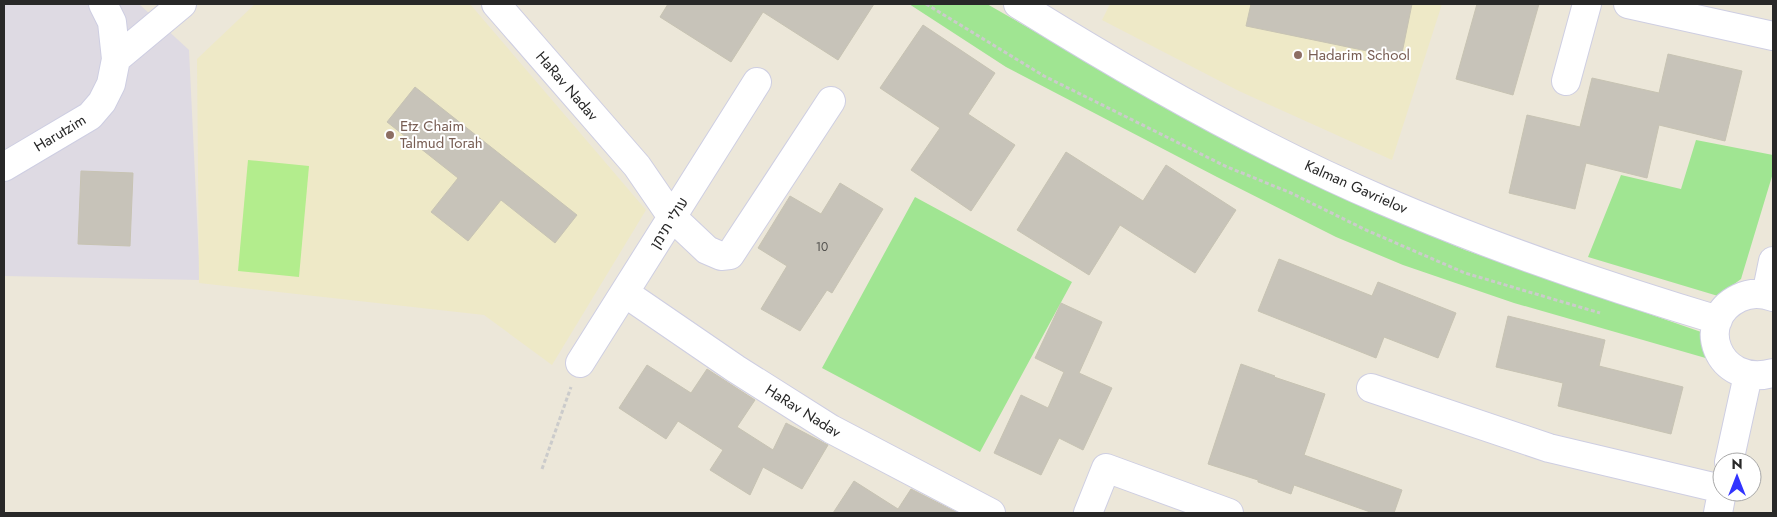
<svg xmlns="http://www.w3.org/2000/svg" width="1777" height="517" font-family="Jost,Heebo,sans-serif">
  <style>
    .industrial { fill: #dedae3 }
    .education { fill: #eee9c7 }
    .green { fill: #a0e592 }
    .pitch { fill: #b3ed8d }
    .building { fill: #c7c3b9; stroke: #c7c3b3 }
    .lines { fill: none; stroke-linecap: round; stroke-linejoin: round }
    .minor-casing { stroke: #cecee2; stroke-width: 30 }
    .path { stroke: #cbcbcb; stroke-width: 3; stroke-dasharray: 4 2.5; stroke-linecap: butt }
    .minor { stroke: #fff; stroke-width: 28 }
    .education-dot { fill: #8d6e63; stroke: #fff; stroke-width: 2 }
    .labels { text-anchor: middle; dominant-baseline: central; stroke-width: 4; stroke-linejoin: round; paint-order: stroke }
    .number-label { font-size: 12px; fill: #504f4c }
    .education-label { font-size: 15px; fill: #785e54; stroke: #fff; text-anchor: start }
    .street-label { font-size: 15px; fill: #282828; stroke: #fff }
  </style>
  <rect width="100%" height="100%" fill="#ece7d9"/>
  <path class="industrial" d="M 4,4 L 139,4 L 189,50 L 200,280 L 4,276 Z"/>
  <path class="education" d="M 255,4 L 470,4 L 646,210 L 552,365 L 484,315 L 199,283 L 197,59 Z
    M 1110,4 L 1442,4 L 1392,160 L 1239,91 L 1102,20 Z"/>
  <path class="green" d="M 909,4 L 987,4 L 1170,109 L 1371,210 L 1465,250 L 1704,333 L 1716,361 L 1514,303 L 1403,265 L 1336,237 L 1217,177 L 1006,67 Z
    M 1696,140 L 1773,155 L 1773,173 L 1741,279 L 1718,296 L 1588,257 L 1621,175 L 1681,189 Z
    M 915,197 L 1072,282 L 980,452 L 822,368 Z"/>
  <path class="pitch" d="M 248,160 L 309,166 L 299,277 L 238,271 Z"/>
  <path class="building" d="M 668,4 L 874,4 L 838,60 L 763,12 L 731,62 L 660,17 Z
    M 1251,4 L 1412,4 L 1401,58 L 1246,26 Z
    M 1477,4 L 1539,4 L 1513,95 L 1456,79 Z
    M 923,25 L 995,73 L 968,114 L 1015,145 L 971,211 L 911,170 L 940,128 L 880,88 Z
    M 1668,54 L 1742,71 L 1725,141 L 1659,125 L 1647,178 L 1586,163 L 1575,209 L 1509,193 L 1527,115 L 1580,127 L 1592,78 L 1659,93 Z
    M 415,87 L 577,215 L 555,243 L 501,200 L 468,241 L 431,212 L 458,178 L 387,122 Z
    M 1066,152 L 1143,201 L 1166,165 L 1236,210 L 1195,273 L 1120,225 L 1089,275 L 1017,230 Z
    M 81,171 L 133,173 L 130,246 L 78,244 Z
    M 840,183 L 883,209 L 832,293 L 827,290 L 800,331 L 761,309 L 787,266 L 758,248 L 790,196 L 821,214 Z
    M 1279,259 L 1372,296 L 1378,282 L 1456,313 L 1438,358 L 1384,337 L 1376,358 L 1258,311 Z
    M 1061,303 L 1102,322 L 1079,373 L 1112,388 L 1083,450 L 1059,438 L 1041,475 L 994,453 L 1021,395 L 1048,408 L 1064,372 L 1035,358 Z
    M 1508,316 L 1605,340 L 1599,366 L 1683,387 L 1671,434 L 1558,406 L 1563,383 L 1496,367 Z
    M 1241,364 L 1275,376 L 1274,377 L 1325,394 L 1304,455 L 1402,490 L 1394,513 L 1373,513 L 1294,485 L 1291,494 L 1258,482 L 1258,480 L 1208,464 Z
    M 647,365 L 691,393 L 707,369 L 755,400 L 737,427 L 773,450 L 786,423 L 828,445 L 802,489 L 763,467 L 750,495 L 710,470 L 723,450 L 678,421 L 666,439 L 619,408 Z
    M 854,481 L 898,509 L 911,489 L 958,513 L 833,513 Z"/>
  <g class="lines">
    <g class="minor-casing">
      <path id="minor" d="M 496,4 L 637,166 L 672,217 L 707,250 L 721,256 L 730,255 L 831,101
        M 1018,4 C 1135,77 1256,146 1382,200 C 1491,247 1605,286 1718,320
        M 1628,4 L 1773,36
        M 116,59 L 182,4
        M 1566,81 L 1587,4
        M 4,167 L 90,116 L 102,102 L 111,84 L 116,59 L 112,22 L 103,4
        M 625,293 L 736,369 L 831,429 L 991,513
        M 1766,295 L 1773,261
        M 1773,297 C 1762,293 1751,292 1739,298 C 1693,320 1717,388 1773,373
        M 580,363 L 757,82
        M 1371,388 L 1549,448 L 1722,489
        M 1729,462 L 1748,375
        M 1088,513 L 1106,468 L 1229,513
        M 1718,513 L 1722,492"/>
    </g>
    <path class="path" d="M 926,4 L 1044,76 L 1225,166 L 1291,193 L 1366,230 L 1465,273 L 1600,313
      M 542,469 L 571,387"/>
    <use href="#minor" class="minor"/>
  </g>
  <g class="education-dot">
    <circle cx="1298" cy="55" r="5"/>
    <circle cx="390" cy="135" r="5"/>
  </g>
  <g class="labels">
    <g class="number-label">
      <text x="822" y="247">10</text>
    </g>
    <g class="education-label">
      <text x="1308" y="55">Hadarim School</text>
      <text x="400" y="126">Etz Chaim<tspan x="400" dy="17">Talmud Torah</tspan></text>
    </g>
    <g class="street-label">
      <text transform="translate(567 86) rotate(49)">HaRav Nadav</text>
      <text transform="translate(60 133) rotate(-31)">Harutzim</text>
      <text transform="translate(1356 187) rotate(24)">Kalman Gavrielov</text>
      <text transform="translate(669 223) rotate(-58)">עולי תימן</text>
      <text transform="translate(803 411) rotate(32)">HaRav Nadav</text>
    </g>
  </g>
  <rect width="1777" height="517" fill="none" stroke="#282828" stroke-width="10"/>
  <g transform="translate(1737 477)"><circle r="24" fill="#ffffff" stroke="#a9a9a9"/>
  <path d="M0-4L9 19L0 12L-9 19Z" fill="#3234ff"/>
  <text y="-8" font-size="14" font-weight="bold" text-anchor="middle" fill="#282828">N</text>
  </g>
</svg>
